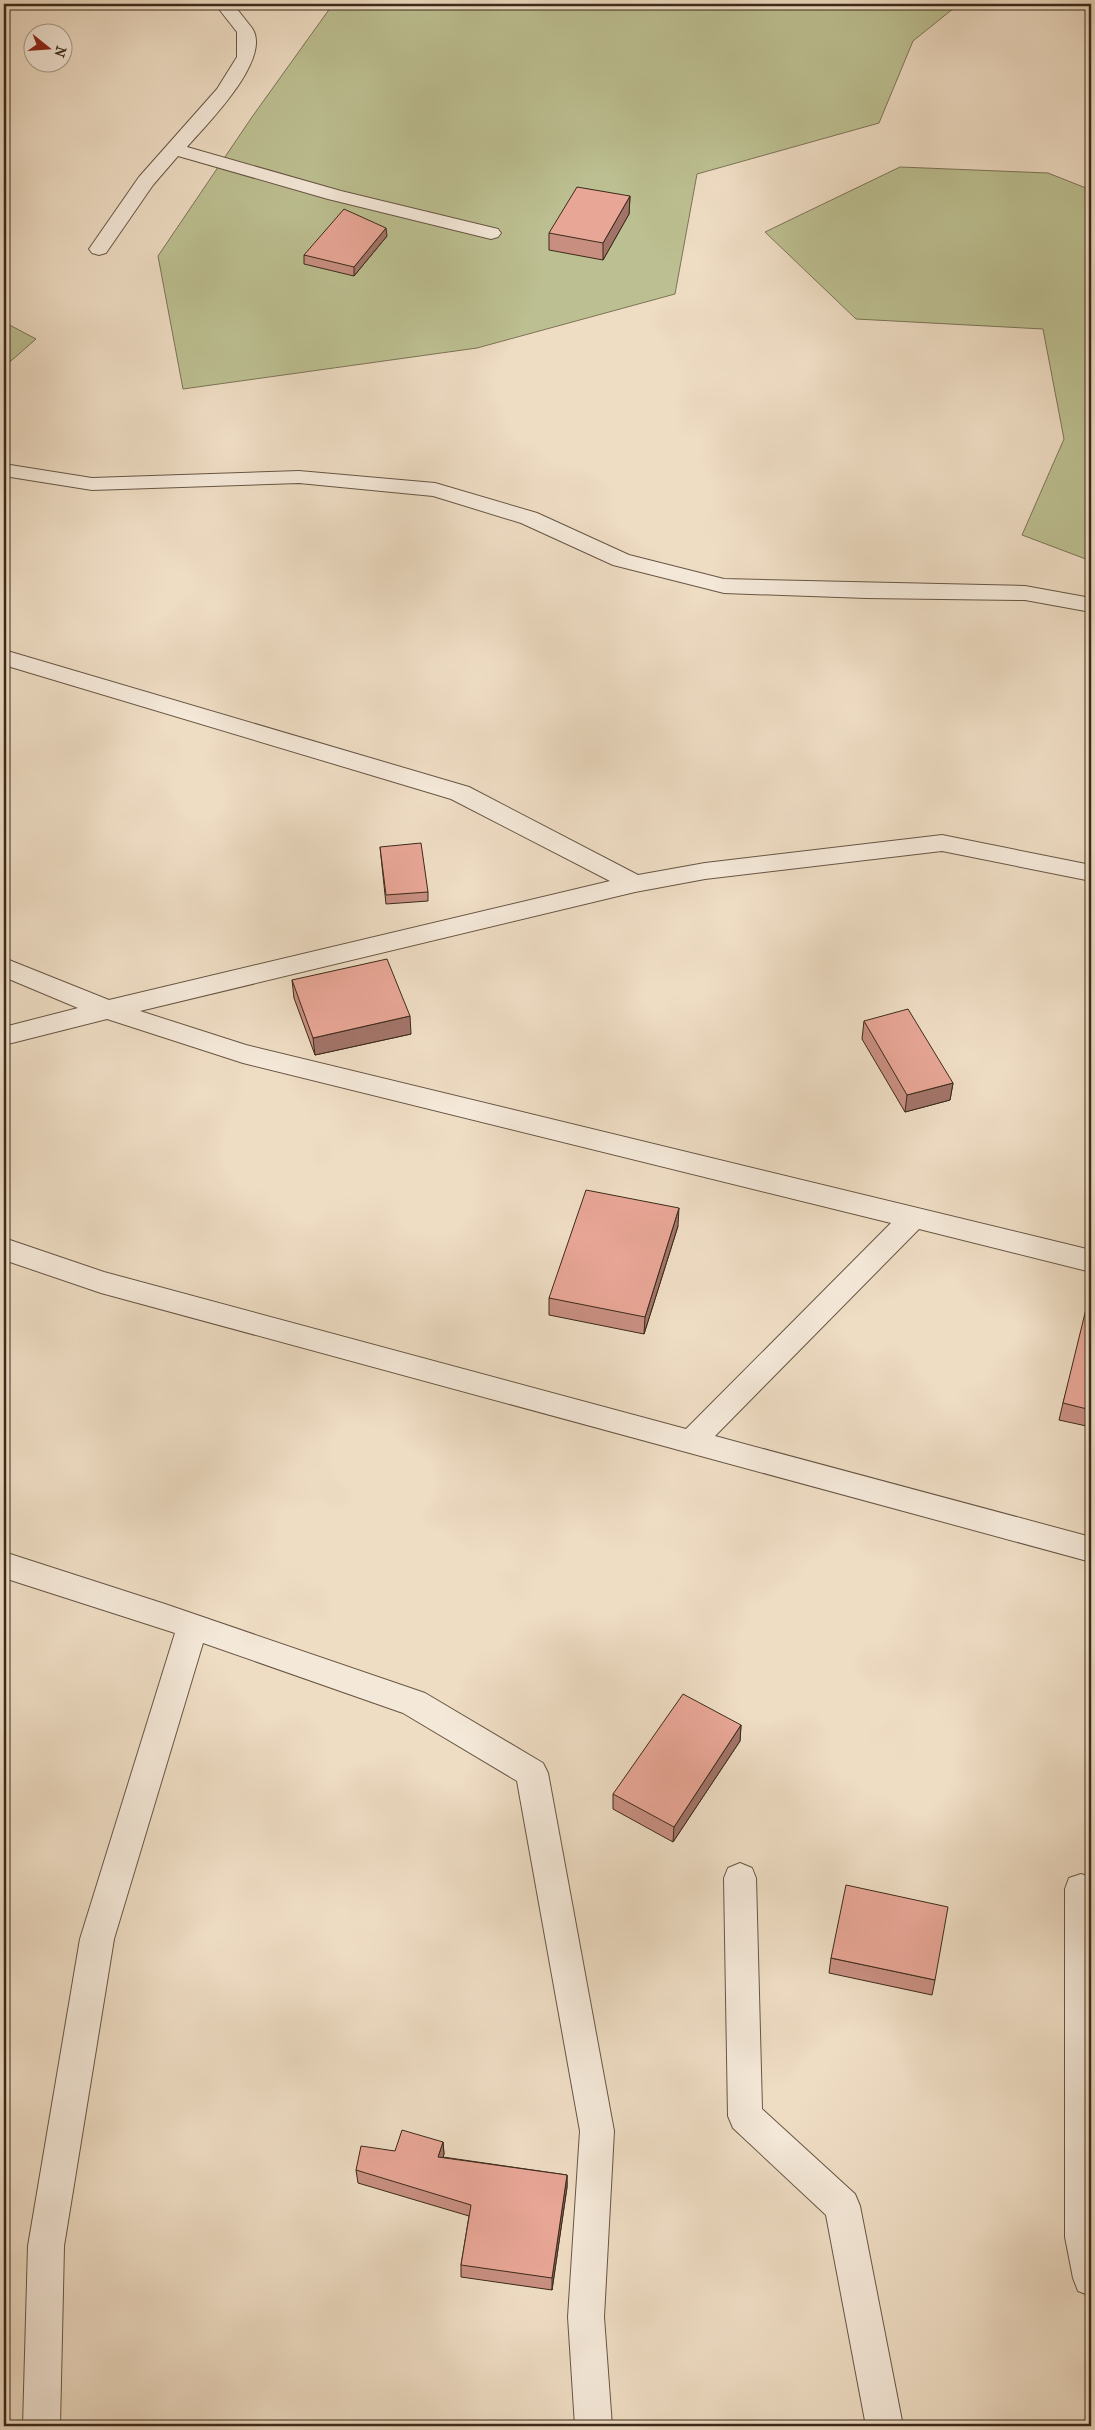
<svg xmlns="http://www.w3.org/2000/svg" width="1095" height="2430" font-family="'IM FELL French Canon',serif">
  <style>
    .green { fill: #bcbf91; stroke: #7c7456 }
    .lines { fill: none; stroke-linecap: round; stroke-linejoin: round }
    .minor-casing { stroke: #685644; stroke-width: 2 }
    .minor { fill: #f4e8d8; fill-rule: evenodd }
    .wall { fill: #c88f81; stroke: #3b2a1a }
    .shaded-wall { fill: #a27469; stroke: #3b2a1a }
    .building { fill: #e8a696; stroke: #3b2a1a }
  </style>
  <rect width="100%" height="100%" fill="#eedcc3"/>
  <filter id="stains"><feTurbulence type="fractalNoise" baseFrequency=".004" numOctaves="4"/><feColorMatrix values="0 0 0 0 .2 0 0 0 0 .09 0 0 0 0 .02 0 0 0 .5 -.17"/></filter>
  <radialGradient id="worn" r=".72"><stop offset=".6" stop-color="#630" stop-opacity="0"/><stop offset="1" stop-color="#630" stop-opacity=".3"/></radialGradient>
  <path class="green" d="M 333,4 L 959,4 L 913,41 L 879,123 L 697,174 L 675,294 L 477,348 L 183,389 L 158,256 L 252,117 Z
    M 900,167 L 1048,173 L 1091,190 L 1091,561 L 1022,535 L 1064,439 L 1043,329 L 856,319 L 765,232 Z
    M 4,322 L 36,339 L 4,367 Z"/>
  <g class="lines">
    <g class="minor-casing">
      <path id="minor" d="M 215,4 L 233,4 L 252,28 C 273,59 206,125 187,147 L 341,191 L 498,229 L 501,233 L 498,237 L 491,239 L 328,199 L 178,156 L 153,185 L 106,253 L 99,255 L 92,253 L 89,249 L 139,177 L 217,89 L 237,57 L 237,32 Z
        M 4,464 L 92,478 L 299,471 L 435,483 L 537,513 L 629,555 L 724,579 L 1025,586 L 1091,598 L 1091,612 L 1025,600 L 866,598 L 724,593 L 613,565 L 521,523 L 433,496 L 299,483 L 92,490 L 4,476 Z
        M 4,650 L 469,787 L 638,875 L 705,863 L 942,835 L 1091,865 L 1091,881 L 942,851 L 705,879 L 635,892 L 140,1011 L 246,1045 L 1091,1250 L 1091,1272 L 919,1229 L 715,1436 L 1091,1537 L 1091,1562 L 101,1293 L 4,1260 L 4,1238 L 104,1272 L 686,1429 L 891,1223 L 243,1063 L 107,1019 L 4,1045 L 4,1027 L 78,1008 L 4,977 L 4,958 L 109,1000 L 610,881 L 451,799 L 4,665 Z
        M 4,1552 L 165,1604 L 425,1693 L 543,1763 L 548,1773 L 614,2131 L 604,2317 L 612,2426 L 575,2426 L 568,2317 L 580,2131 L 517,1781 L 403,1713 L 203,1643 L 114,1939 L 64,2246 L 60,2426 L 23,2426 L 28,2246 L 80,1939 L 175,1633 L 4,1578 Z
        M 740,1863 L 752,1868 L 756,1878 L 762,2109 L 855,2194 L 860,2206 L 903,2426 L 866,2426 L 826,2215 L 733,2128 L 728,2116 L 724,1878 L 728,1868 Z
        M 1081,1874 L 1091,1877 L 1091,2296 L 1078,2291 L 1073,2278 L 1065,2237 L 1065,1889 L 1069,1878 Z"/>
    </g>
    <use href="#minor" class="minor"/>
  </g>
  <path class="wall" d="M 630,196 L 629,214 L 603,260 L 549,250 L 549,233 Z
    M 387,236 L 354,276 L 304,264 L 304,255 Z
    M 380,847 L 428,892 L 428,901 L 386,904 Z
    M 292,980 L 411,1034 L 315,1055 L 294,998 Z
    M 864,1021 L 953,1083 L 950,1100 L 905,1112 L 862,1039 Z
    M 678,1226 L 644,1334 L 549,1315 L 549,1298 Z
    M 1091,1302 L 1091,1427 L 1059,1420 L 1063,1403 Z
    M 741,1725 L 740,1741 L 673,1842 L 613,1809 L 613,1794 Z
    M 831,1958 L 935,1980 L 932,1995 L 829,1973 Z
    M 443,2142 L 444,2154 L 443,2157 L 567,2175 L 567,2187 L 552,2290 L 461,2277 L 461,2265 L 469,2216 L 358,2183 L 356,2170 L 395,2151 Z"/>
  <path class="shaded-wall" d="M 630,196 L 629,214 L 603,260 L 603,243 Z
    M 386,228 L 387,236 L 354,276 L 354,267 Z
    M 410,1016 L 411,1034 L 315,1055 L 313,1038 Z
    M 953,1083 L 950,1100 L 905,1112 L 907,1095 Z
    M 679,1208 L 678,1226 L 644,1334 L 645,1317 Z
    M 741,1725 L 740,1741 L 673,1842 L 674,1827 Z
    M 443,2142 L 444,2154 L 439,2169 L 438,2157 Z
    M 567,2175 L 567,2187 L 552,2290 L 552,2278 Z"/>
  <path class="building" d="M 577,187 L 630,196 L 603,243 L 549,233 Z
    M 344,209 L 386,228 L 354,267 L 304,255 Z
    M 421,843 L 428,892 L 386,895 L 380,847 Z
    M 387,959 L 410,1016 L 313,1038 L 292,980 Z
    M 908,1009 L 953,1083 L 907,1095 L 864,1021 Z
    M 586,1190 L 679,1208 L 645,1317 L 549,1298 Z
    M 1088,1301 L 1091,1302 L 1091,1410 L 1063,1403 Z
    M 683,1694 L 741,1725 L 674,1827 L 613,1794 Z
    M 846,1885 L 948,1907 L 935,1980 L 831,1958 Z
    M 402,2130 L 443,2142 L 438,2157 L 567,2175 L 552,2278 L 461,2265 L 471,2205 L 356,2170 L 361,2146 L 395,2151 Z"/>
  <rect width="1095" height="2430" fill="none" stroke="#eedcc3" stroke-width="20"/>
  <rect x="5" y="5" width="1085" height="2420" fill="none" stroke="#3b2a1a" stroke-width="2.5"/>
  <rect x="10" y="10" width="1075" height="2410" fill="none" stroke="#3b2a1a"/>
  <g transform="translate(48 48) rotate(107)"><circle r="24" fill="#f4e8d8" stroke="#aa9c8c"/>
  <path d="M0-4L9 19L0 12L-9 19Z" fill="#8f2418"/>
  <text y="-8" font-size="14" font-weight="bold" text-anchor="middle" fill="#3b2a1a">N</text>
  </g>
  <rect width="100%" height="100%" filter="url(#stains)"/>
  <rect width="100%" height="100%" fill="url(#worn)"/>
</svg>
